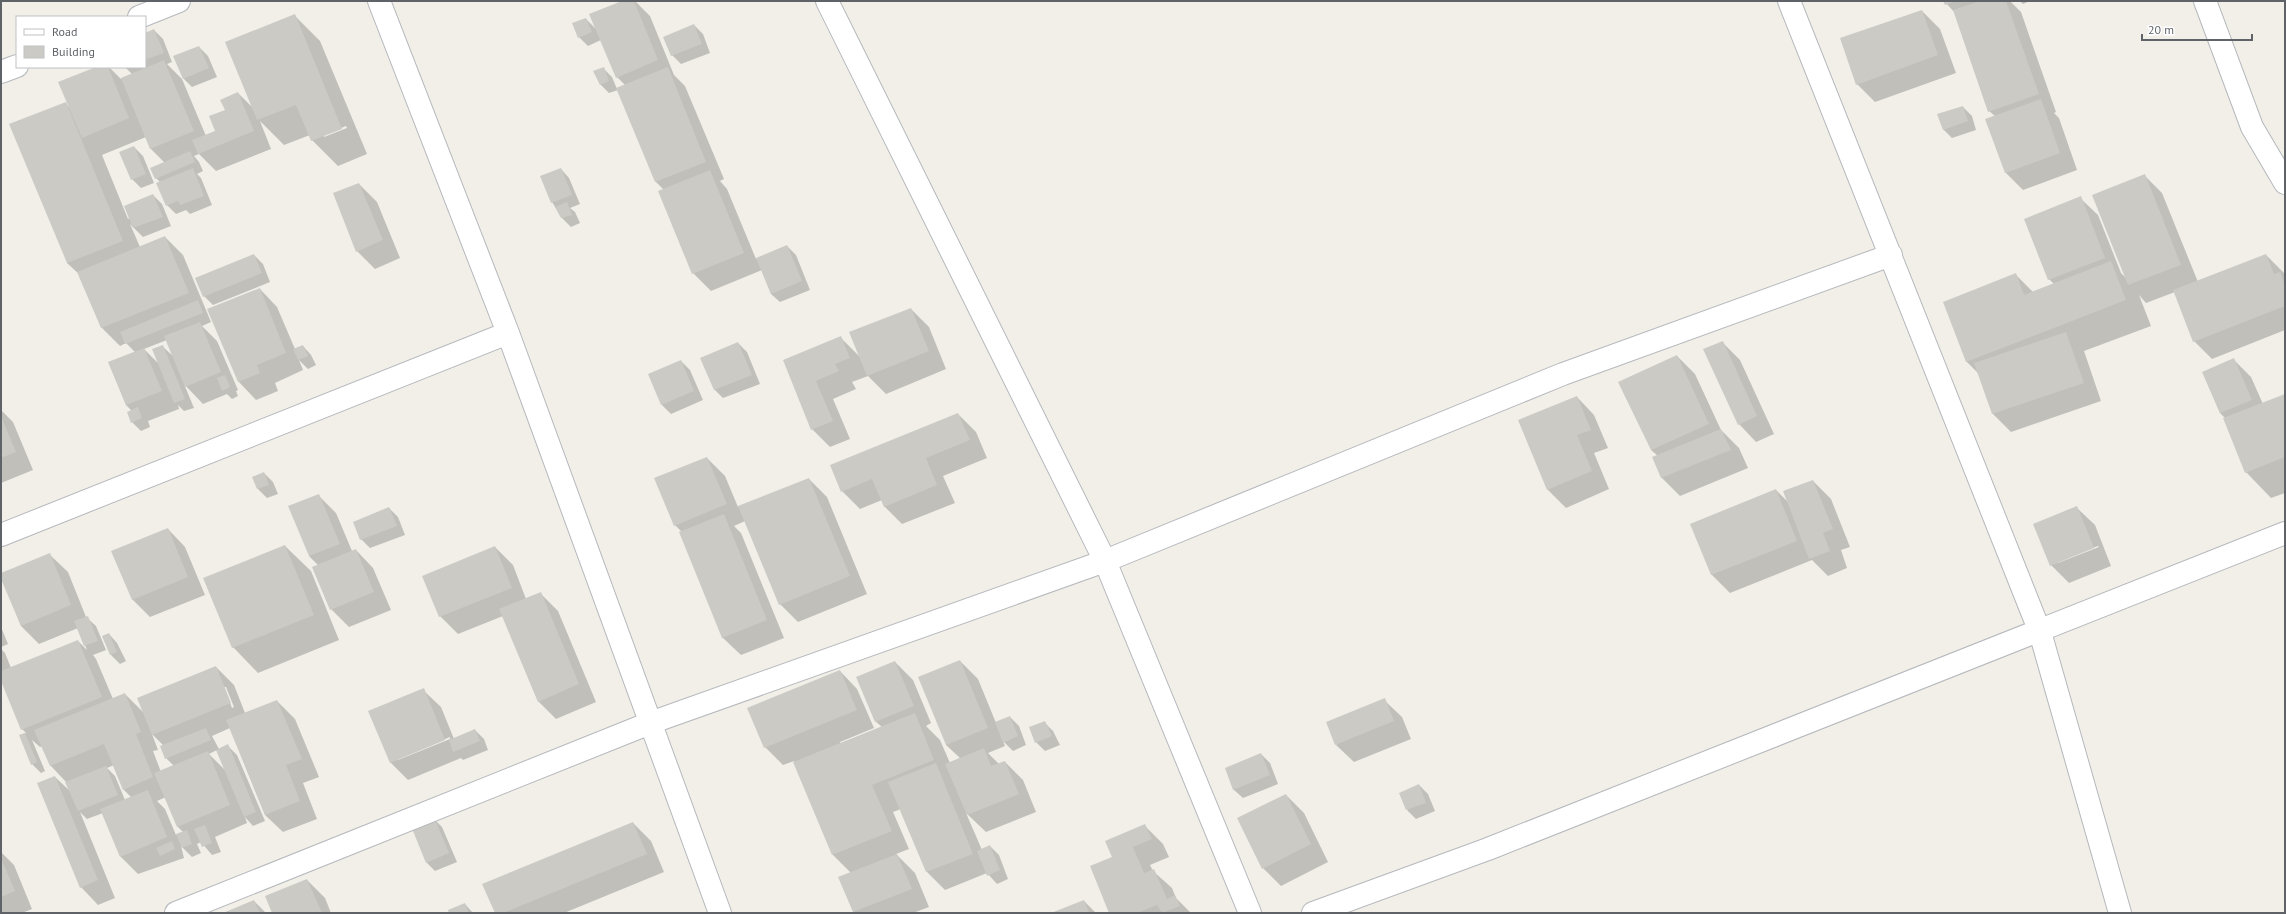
<svg xmlns="http://www.w3.org/2000/svg" width="2286" height="914" font-family="'PT Sans',sans-serif">
  <style>
    .shadow { fill: #0003; fill-rule: evenodd }
    .building { fill: #cccac5 }
    .lines { fill: none; stroke-linecap: round; stroke-linejoin: round }
    .minor-casing { stroke: #b5b8bc; stroke-width: 24 }
    .minor { stroke: #fff; stroke-width: 22 }
  </style>
  <rect width="100%" height="100%" fill="#f1efe8"/>
  <path class="shadow" d="M 624,1 L 635,1 L 650,16 L 674,75 L 685,86 L 724,179 L 720,181 L 727,189 L 756,259 L 787,246 L 796,255 L 810,290 L 780,302 L 771,294 L 762,270 L 711,291 L 693,273 L 664,190 L 656,182 L 618,90 L 609,93 L 600,84 L 603,68 L 612,77 L 617,89 L 625,85 L 617,77 L 601,40 L 588,46 L 579,37 L 586,19 L 597,30 Z
    M 1944,1 L 2010,1 L 2021,12 L 2056,112 L 2054,113 L 2059,118 L 2077,170 L 2023,190 L 2005,172 L 1995,116 L 1989,111 L 1956,14 Z
    M 2020,1 L 2030,1 L 2023,4 Z
    M 1922,11 L 1940,29 L 1956,73 L 1875,102 L 1857,84 Z
    M 294,15 L 320,41 L 367,154 L 338,166 L 312,140 L 310,135 L 284,145 L 260,121 L 271,149 L 216,171 L 199,154 L 194,156 L 199,162 L 203,171 L 197,174 L 201,178 L 212,205 L 190,214 L 186,210 L 176,214 L 167,205 L 160,182 L 156,178 L 165,163 L 151,149 L 146,137 L 102,155 L 128,219 L 153,195 L 162,204 L 171,226 L 143,237 L 130,224 L 140,247 L 165,237 L 183,255 L 211,322 L 202,326 L 217,341 L 238,390 L 236,391 L 238,396 L 232,399 L 227,394 L 203,404 L 184,384 L 194,408 L 184,411 L 178,405 L 179,409 L 148,421 L 150,427 L 141,431 L 132,422 L 132,411 L 126,405 L 109,363 L 135,352 L 126,343 L 120,346 L 102,328 L 80,275 L 67,263 L 65,103 L 70,108 L 98,67 L 109,67 L 121,79 L 132,74 L 125,67 L 145,67 L 145,34 L 154,30 L 163,39 L 172,62 L 167,64 L 182,79 L 206,136 L 216,131 L 226,110 L 238,93 L 254,109 ZM 346,126 L 347,128 L 324,137 L 324,135 ZM 167,340 L 174,357 L 162,346 L 159,364 L 144,349 Z
    M 694,25 L 703,34 L 710,53 L 681,64 L 672,55 Z
    M 199,47 L 208,56 L 217,77 L 192,87 L 183,78 Z
    M 1963,107 L 1972,116 L 1976,130 L 1952,138 L 1943,129 Z
    M 134,147 L 143,156 L 154,183 L 141,188 L 132,179 Z
    M 561,169 L 569,178 L 580,204 L 570,208 L 575,212 L 580,223 L 571,227 L 562,218 L 552,202 Z
    M 2144,175 L 2162,193 L 2198,282 L 2266,255 L 2284,273 L 2285,330 L 2212,359 L 2194,341 L 2175,292 L 2146,303 L 2139,295 L 2151,326 L 2084,351 L 2101,401 L 2011,432 L 1993,414 L 1979,374 L 1966,361 L 2016,275 L 2033,292 L 2054,284 L 2049,279 L 2080,198 L 2098,215 L 2121,273 L 2126,278 Z
    M 359,184 L 377,202 L 400,258 L 375,269 L 357,251 Z
    M 254,255 L 263,264 L 270,282 L 213,305 L 204,296 Z
    M 260,289 L 277,307 L 295,349 L 303,346 L 311,355 L 316,365 L 308,369 L 299,360 L 303,370 L 275,383 L 278,391 L 256,400 L 239,382 L 208,310 Z
    M 911,309 L 929,327 L 946,369 L 886,394 L 868,376 L 852,382 L 856,389 L 833,399 L 850,439 L 830,447 L 812,429 L 784,361 L 841,338 L 860,357 Z
    M 1722,342 L 1740,360 L 1774,434 L 1756,442 L 1739,424 Z
    M 738,343 L 747,352 L 760,384 L 723,398 L 714,389 Z
    M 1677,356 L 1695,374 L 1721,430 L 1739,448 L 1748,468 L 1680,496 L 1662,478 L 1653,458 L 1658,456 L 1651,450 Z
    M 2234,360 L 2251,377 L 2263,404 L 2285,395 L 2285,493 L 2271,498 L 2246,472 L 2225,418 L 2220,413 L 2203,373 Z
    M 681,361 L 690,370 L 703,400 L 671,414 L 662,405 Z
    M 1577,397 L 1594,415 L 1608,448 L 1594,453 L 1609,489 L 1566,508 L 1548,490 L 1519,421 Z
    M 1,410 L 13,422 L 33,470 L 1,483 Z
    M 958,414 L 976,432 L 987,458 L 943,476 L 955,503 L 902,524 L 884,506 L 882,500 L 860,509 L 842,491 Z
    M 707,458 L 725,476 L 738,507 L 809,479 L 827,497 L 867,594 L 798,622 L 780,604 L 745,521 L 734,526 L 741,533 L 784,638 L 741,655 L 723,638 L 682,532 L 675,525 Z
    M 264,473 L 273,482 L 278,494 L 267,498 L 258,489 L 253,477 Z
    M 1813,481 L 1831,499 L 1850,547 L 1841,550 L 1847,568 L 1828,576 L 1812,560 L 1730,593 L 1712,575 L 1691,524 L 1776,490 L 1789,503 Z
    M 318,495 L 336,513 L 352,551 L 356,550 L 373,568 L 391,610 L 349,627 L 331,609 L 318,565 L 309,556 Z
    M 389,508 L 398,517 L 405,535 L 370,548 L 361,539 Z
    M 2077,508 L 2095,525 L 2111,566 L 2069,583 L 2051,565 ZM 2098,546 L 2099,547 L 2058,563 L 2058,561 Z
    M 168,529 L 185,547 L 205,595 L 150,617 L 132,599 Z
    M 285,546 L 311,571 L 339,640 L 258,673 L 233,647 Z
    M 495,547 L 513,565 L 526,599 L 540,593 L 558,611 L 596,702 L 556,719 L 538,701 L 503,616 L 458,634 L 440,616 Z
    M 50,555 L 68,572 L 86,617 L 96,626 L 106,650 L 93,655 L 96,659 L 113,699 L 125,694 L 144,713 L 216,667 L 234,685 L 245,713 L 277,701 L 295,719 L 319,777 L 303,783 L 317,819 L 283,832 L 265,815 L 230,728 L 212,736 L 219,749 L 228,746 L 237,755 L 265,821 L 253,826 L 245,817 L 247,823 L 215,837 L 221,852 L 212,855 L 201,842 L 197,844 L 201,853 L 192,857 L 181,846 L 184,858 L 138,874 L 120,856 L 103,813 L 87,819 L 80,812 L 115,898 L 98,905 L 81,887 L 55,777 L 71,792 L 67,783 L 51,766 L 42,746 L 40,747 L 32,740 L 45,771 L 41,773 L 32,764 L 20,735 L 26,733 L 22,729 L 1,679 L 1,649 L 5,653 L 11,668 L 78,641 L 87,650 L 78,628 L 39,644 L 21,626 L 1,576 L 1,575 ZM 224,687 L 226,687 L 234,707 L 232,708 ZM 152,734 L 164,746 L 166,758 L 174,766 L 161,772 L 153,751 L 158,750 ZM 217,750 L 226,771 L 209,754 ZM 114,765 L 124,790 L 131,797 L 125,800 L 115,776 L 107,768 ZM 166,797 L 178,827 L 183,832 L 176,835 L 165,809 L 157,801 Z
    M 1,627 L 8,644 L 1,647 Z
    M 109,634 L 117,643 L 126,661 L 120,664 L 111,655 Z
    M 960,661 L 978,679 L 996,723 L 1010,717 L 1019,726 L 1026,745 L 1013,751 L 1003,741 L 1005,746 L 988,753 L 999,764 L 1005,762 L 1023,780 L 1036,812 L 986,832 L 966,813 L 982,850 L 990,846 L 999,855 L 1008,879 L 997,884 L 987,873 L 945,890 L 927,872 L 901,809 L 893,812 L 909,849 L 896,854 L 915,873 L 929,907 L 913,913 L 854,913 L 840,878 L 851,873 L 833,855 L 794,761 L 783,765 L 765,747 L 840,671 L 857,689 L 874,728 L 840,742 L 841,744 L 882,727 L 875,721 L 895,662 L 913,680 L 931,723 L 926,726 L 940,740 L 950,763 L 960,758 L 946,745 Z
    M 423,690 L 441,707 L 454,739 L 475,730 L 484,739 L 488,750 L 463,760 L 461,758 L 408,780 L 390,762 ZM 450,737 L 450,739 L 398,760 L 398,758 Z
    M 1384,700 L 1402,717 L 1411,739 L 1354,762 L 1336,745 Z
    M 1044,722 L 1053,731 L 1060,745 L 1045,751 L 1036,742 Z
    M 1261,754 L 1270,763 L 1278,784 L 1243,798 L 1234,790 L 1226,769 Z
    M 1419,785 L 1428,794 L 1435,811 L 1416,819 L 1407,810 Z
    M 1286,795 L 1304,813 L 1328,862 L 1281,886 L 1263,868 Z
    M 433,818 L 442,827 L 457,862 L 435,871 L 427,863 Z
    M 633,823 L 651,841 L 664,872 L 564,913 L 496,913 Z
    M 1145,826 L 1163,844 L 1169,857 L 1150,865 L 1153,871 L 1172,888 L 1176,898 L 1191,913 L 1110,913 L 1113,857 Z
    M 1,852 L 14,865 L 32,909 L 22,913 L 1,913 Z
    M 307,880 L 325,898 L 331,913 L 273,913 Z
    M 254,901 L 266,913 L 226,913 Z
    M 1084,901 L 1096,913 L 1054,913 Z
    M 465,904 L 473,913 L 450,913 Z"/>
  <path class="building" d="M 622,1 L 634,1 L 658,60 L 616,78 L 589,14 Z
    M 1943,1 L 1956,1 L 1945,5 Z
    M 1980,1 L 2006,1 L 2039,94 L 1988,112 L 1953,10 Z
    M 1922,10 L 1938,55 L 1856,85 L 1840,38 Z
    M 295,14 L 342,129 L 311,141 L 296,105 L 257,120 L 225,42 Z
    M 586,18 L 592,32 L 578,38 L 572,23 Z
    M 694,24 L 702,44 L 671,56 L 663,37 Z
    M 154,29 L 164,53 L 145,60 L 145,33 Z
    M 199,46 L 209,68 L 183,79 L 173,56 Z
    M 164,60 L 194,131 L 150,149 L 121,78 Z
    M 96,67 L 108,67 L 129,118 L 82,138 L 58,82 Z
    M 604,67 L 609,81 L 600,85 L 593,71 Z
    M 668,67 L 706,162 L 655,182 L 616,88 Z
    M 238,92 L 254,131 L 198,154 L 192,140 L 215,131 L 209,116 L 225,110 L 220,100 Z
    M 2041,99 L 2060,153 L 2005,173 L 1985,119 Z
    M 66,102 L 123,241 L 67,263 L 9,124 Z
    M 1963,106 L 1968,121 L 1943,130 L 1937,114 Z
    M 134,146 L 146,174 L 131,180 L 119,152 Z
    M 190,151 L 195,162 L 155,179 L 150,168 Z
    M 193,168 L 204,196 L 180,205 L 178,201 L 166,206 L 156,183 Z
    M 561,168 L 572,195 L 551,203 L 540,176 Z
    M 710,170 L 744,253 L 692,274 L 658,191 Z
    M 2145,174 L 2181,265 L 2128,285 L 2092,195 Z
    M 359,183 L 383,240 L 356,252 L 333,193 Z
    M 153,194 L 163,217 L 133,228 L 124,206 Z
    M 2081,196 L 2105,258 L 2048,280 L 2024,219 Z
    M 567,202 L 572,215 L 561,218 L 555,207 Z
    M 165,236 L 189,293 L 101,328 L 77,272 Z
    M 787,245 L 802,281 L 771,294 L 756,258 Z
    M 254,254 L 262,273 L 203,297 L 195,278 Z
    M 2266,254 L 2274,274 L 2280,272 L 2285,285 L 2285,306 L 2193,342 L 2173,290 Z
    M 2111,261 L 2126,300 L 1966,362 L 1943,302 L 2016,273 L 2024,295 Z
    M 260,288 L 286,353 L 257,365 L 260,373 L 238,382 L 207,309 Z
    M 198,300 L 203,313 L 125,344 L 120,332 Z
    M 911,308 L 929,351 L 867,376 L 849,332 Z
    M 200,322 L 221,372 L 185,387 L 164,336 Z
    M 2066,332 L 2084,383 L 1992,414 L 1974,363 Z
    M 841,336 L 850,358 L 835,364 L 839,371 L 816,381 L 833,421 L 811,430 L 783,360 Z
    M 1723,341 L 1757,416 L 1738,425 L 1703,349 Z
    M 738,342 L 752,375 L 714,390 L 700,358 Z
    M 163,345 L 185,399 L 174,403 L 152,349 Z
    M 303,345 L 308,356 L 298,360 L 293,349 Z
    M 144,348 L 162,391 L 126,405 L 108,362 Z
    M 1677,355 L 1709,424 L 1651,450 L 1618,382 Z
    M 2234,358 L 2252,400 L 2220,413 L 2202,372 Z
    M 681,360 L 694,391 L 661,405 L 648,374 Z
    M 225,375 L 230,387 L 222,391 L 217,378 Z
    M 2285,394 L 2285,457 L 2245,473 L 2223,418 Z
    M 1577,396 L 1591,430 L 1577,435 L 1592,471 L 1547,490 L 1518,420 Z
    M 138,407 L 142,418 L 131,423 L 127,412 Z
    M 958,413 L 970,440 L 926,458 L 937,485 L 884,507 L 872,479 L 841,492 L 830,465 Z
    M 1,416 L 16,452 L 1,458 Z
    M 1721,429 L 1731,450 L 1661,478 L 1652,457 Z
    M 707,457 L 727,504 L 674,526 L 654,478 Z
    M 264,472 L 269,485 L 257,489 L 252,477 Z
    M 809,478 L 850,576 L 779,605 L 738,506 Z
    M 1813,480 L 1833,529 L 1823,533 L 1830,551 L 1809,559 L 1783,491 Z
    M 1776,489 L 1797,541 L 1711,575 L 1690,524 Z
    M 319,494 L 340,544 L 309,556 L 288,506 Z
    M 2077,506 L 2094,548 L 2050,566 L 2033,524 Z
    M 389,507 L 397,526 L 360,540 L 353,522 Z
    M 724,514 L 767,620 L 722,638 L 679,532 Z
    M 168,528 L 188,577 L 132,600 L 111,551 Z
    M 285,545 L 314,615 L 232,648 L 203,578 Z
    M 495,546 L 512,588 L 439,617 L 422,576 Z
    M 356,549 L 374,592 L 330,610 L 312,567 Z
    M 50,553 L 71,605 L 21,626 L 1,579 L 1,573 Z
    M 541,592 L 579,684 L 538,702 L 499,609 Z
    M 88,616 L 98,641 L 84,646 L 74,621 Z
    M 109,633 L 117,652 L 110,655 L 102,636 Z
    M 78,640 L 102,697 L 21,730 L 1,681 L 1,671 Z
    M 960,660 L 988,728 L 946,745 L 918,677 Z
    M 895,661 L 914,706 L 875,722 L 856,677 Z
    M 216,666 L 231,703 L 152,735 L 137,698 Z
    M 840,670 L 857,710 L 764,748 L 747,708 Z
    M 424,688 L 445,740 L 390,763 L 368,711 Z
    M 125,693 L 141,732 L 136,734 L 153,777 L 123,790 L 104,744 L 50,766 L 34,730 Z
    M 1385,698 L 1394,721 L 1335,745 L 1326,722 Z
    M 277,700 L 302,759 L 286,765 L 300,801 L 265,815 L 226,720 Z
    M 915,713 L 934,760 L 872,785 L 892,831 L 832,855 L 793,762 Z
    M 1010,716 L 1018,736 L 1003,743 L 995,722 Z
    M 1045,721 L 1052,736 L 1035,743 L 1029,727 Z
    M 206,728 L 211,740 L 165,759 L 160,746 Z
    M 475,729 L 480,741 L 453,752 L 449,740 Z
    M 25,733 L 37,762 L 31,765 L 19,735 Z
    M 228,744 L 256,812 L 244,817 L 216,750 Z
    M 984,748 L 991,766 L 1005,761 L 1019,794 L 967,815 L 945,764 Z
    M 208,751 L 230,805 L 177,827 L 154,773 Z
    M 1261,753 L 1270,775 L 1233,790 L 1225,768 Z
    M 936,763 L 973,854 L 926,872 L 888,782 Z
    M 106,766 L 118,795 L 78,811 L 65,782 Z
    M 55,776 L 98,880 L 80,888 L 37,783 Z
    M 1419,784 L 1426,803 L 1406,810 L 1399,793 Z
    M 148,790 L 167,837 L 120,857 L 100,809 Z
    M 1286,794 L 1311,844 L 1262,869 L 1237,818 Z
    M 434,817 L 449,853 L 426,863 L 411,826 Z
    M 633,822 L 647,854 L 503,913 L 495,913 L 482,884 Z
    M 1145,824 L 1152,839 L 1133,847 L 1144,873 L 1154,869 L 1167,899 L 1175,895 L 1180,906 L 1162,913 L 1157,905 L 1137,913 L 1109,913 L 1090,866 L 1112,857 L 1105,841 Z
    M 205,825 L 212,843 L 202,847 L 194,829 Z
    M 187,830 L 192,844 L 182,848 L 176,834 Z
    M 172,841 L 175,849 L 160,856 L 156,848 Z
    M 990,845 L 1000,870 L 987,876 L 977,851 Z
    M 897,854 L 912,889 L 853,912 L 838,877 Z
    M 1,858 L 15,891 L 1,897 Z
    M 307,879 L 322,913 L 272,913 L 265,896 Z
    M 254,900 L 260,913 L 223,913 Z
    M 1084,900 L 1089,913 L 1051,913 Z
    M 465,903 L 469,913 L 449,913 L 448,910 Z"/>
  <g class="lines">
    <g class="minor-casing">
      <path id="minor" d="M 379,1 L 508,333 L 720,913
        M 827,1 L 1105,561 L 1250,913
        M 1789,1 L 2040,632 L 2120,913
        M 2205,1 L 2252,127 L 2285,183
        M 139,17 L 179,1
        M 1,72 L 17,66
        M 1,535 L 508,333
        M 176,913 L 650,723 L 1105,561 L 1563,374 L 1891,255
        M 1313,913 L 1488,849 L 2285,533"/>
    </g>
    <use href="#minor" class="minor"/>
  </g>
  <rect width="2286" height="914" fill="none" stroke="#5f6368" stroke-width="4"/>
  <rect x="16" y="16" width="130" height="52" fill="#ffffff" stroke="#bfc1c3"/>
  <rect x="24" y="29" width="20" height="6" fill="#ffffff" stroke="#bfc1c3"/>
  <text x="52" y="36" font-size="12" fill="#5f6368">Road</text>
  <rect x="24" y="46" width="20" height="12" fill="#cccac5" stroke="#bfc1c3"/>
  <text x="52" y="56" font-size="12" fill="#5f6368">Building</text>
  <path d="M2142 34v6h110v-6" fill="none" stroke="#5f6368" stroke-width="2"/>
  <text x="2148" y="34" font-size="12" fill="#5f6368" stroke="#ffffff" stroke-width="3" paint-order="stroke">20 m</text>
</svg>
